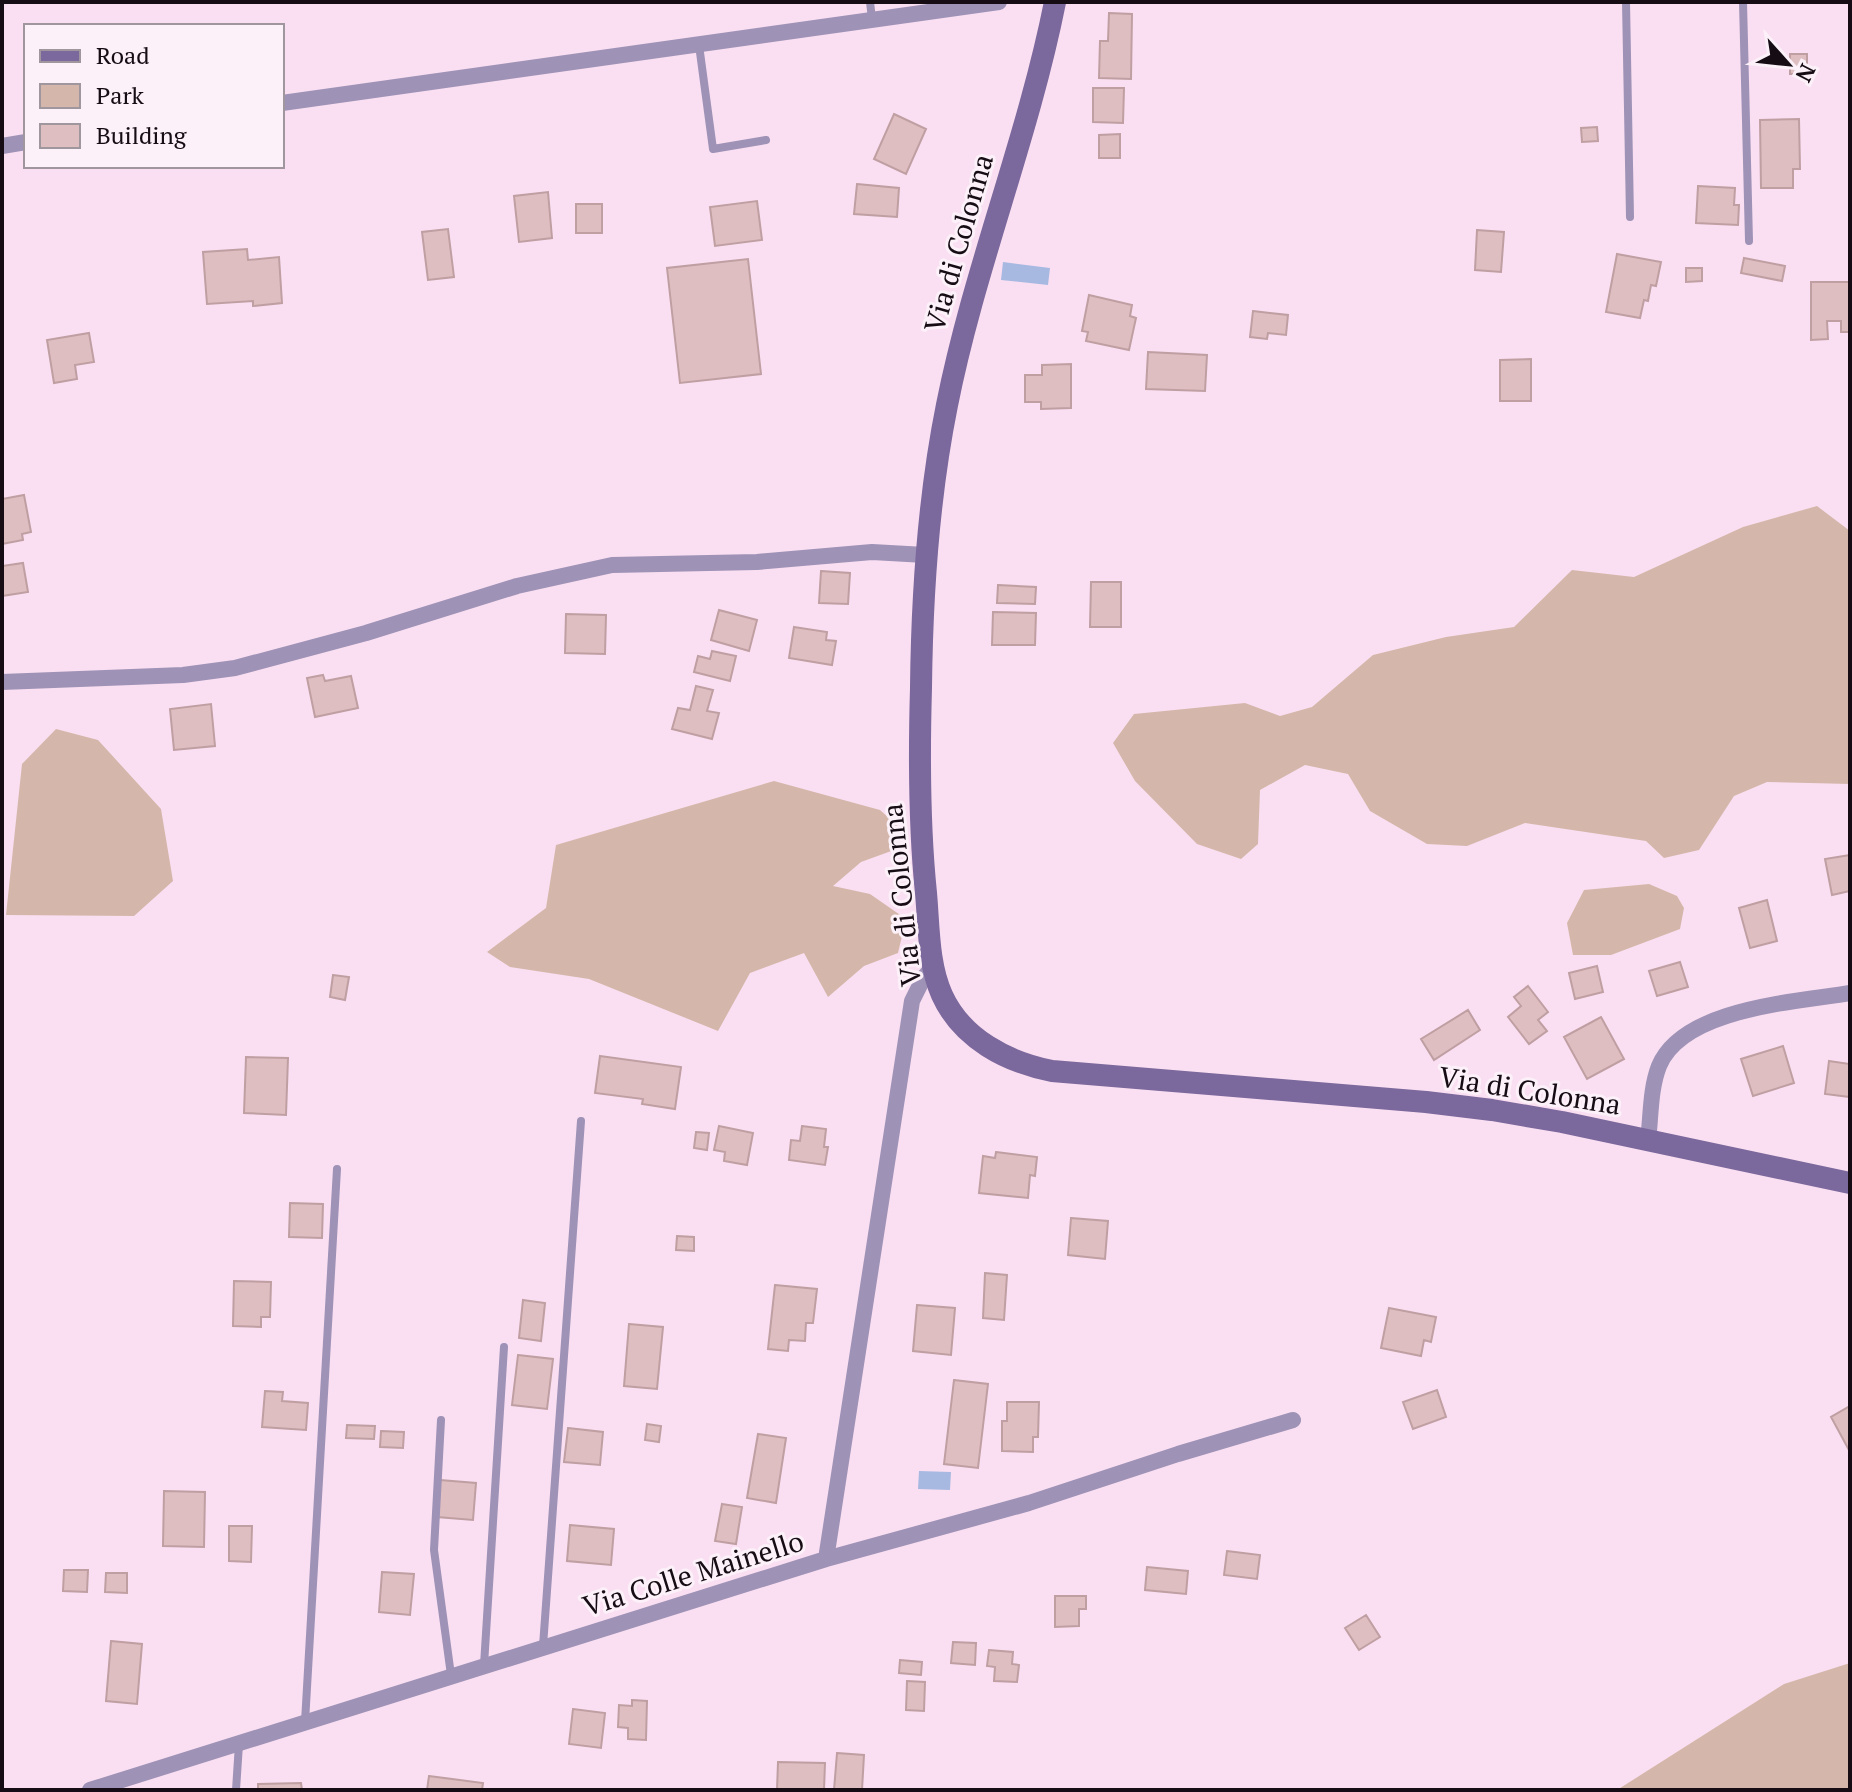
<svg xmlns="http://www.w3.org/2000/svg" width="1852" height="1792" font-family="'PT Serif',serif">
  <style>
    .green { fill: #d4b7aa }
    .water { fill: #a7b9e1 }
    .building { fill: #dfbec1; stroke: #bf9fa2; stroke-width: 2 }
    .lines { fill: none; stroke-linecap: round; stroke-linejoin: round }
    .lane { stroke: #9e92b6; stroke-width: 8 }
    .street { stroke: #9e92b6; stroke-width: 16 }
    .secondary { stroke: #7b689c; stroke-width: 22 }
    .labels { text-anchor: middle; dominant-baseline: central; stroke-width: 6; stroke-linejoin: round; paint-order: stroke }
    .street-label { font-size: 28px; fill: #160d14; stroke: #fcf1f9 }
  </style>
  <rect width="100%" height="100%" fill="#fadff2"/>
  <path class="green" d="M 1817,506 L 1850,531 L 1850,784 L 1767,782 L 1734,796 L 1699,850 L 1664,858 L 1646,841 L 1525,823 L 1467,846 L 1427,844 L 1370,811 L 1348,774 L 1305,765 L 1260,790 L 1258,844 L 1241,859 L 1197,844 L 1135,781 L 1113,743 L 1134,714 L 1245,703 L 1280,716 L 1312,707 L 1373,655 L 1446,637 L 1514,627 L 1572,570 L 1634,577 L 1743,527 Z
    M 56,729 L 98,740 L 161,809 L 173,881 L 134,916 L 6,915 L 22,764 Z
    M 774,781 L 880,810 L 901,829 L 894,850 L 861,862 L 833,886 L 870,894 L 906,919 L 898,953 L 864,966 L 828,997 L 804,953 L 750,973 L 718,1031 L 589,979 L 510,967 L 487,952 L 546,908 L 556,845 Z
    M 1649,884 L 1677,896 L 1684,908 L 1680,929 L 1611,955 L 1573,955 L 1567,923 L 1584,890 Z
    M 1850,1663 L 1850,1790 L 1617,1790 L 1784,1684 Z"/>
  <path class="water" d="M 1003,262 L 1050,268 L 1048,285 L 1001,280 Z
    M 919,1471 L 951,1472 L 950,1490 L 918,1489 Z"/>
  <path class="building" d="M 1109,13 L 1132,14 L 1131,79 L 1099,78 L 1100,41 L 1108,41 Z
    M 1790,54 L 1807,54 L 1807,74 L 1790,74 Z
    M 1093,88 L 1124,88 L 1123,123 L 1093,122 Z
    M 894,114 L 926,129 L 906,174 L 874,159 Z
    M 1799,119 L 1800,169 L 1793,169 L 1793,188 L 1761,188 L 1760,120 Z
    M 1597,127 L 1598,141 L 1582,142 L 1581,128 Z
    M 1120,134 L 1120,158 L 1099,158 L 1099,135 Z
    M 857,184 L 899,188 L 897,217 L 854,214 Z
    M 1698,186 L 1735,188 L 1734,205 L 1739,205 L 1738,225 L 1696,223 Z
    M 548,192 L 552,238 L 519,242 L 514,196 Z
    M 757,201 L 762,240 L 715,246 L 710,207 Z
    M 576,204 L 602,204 L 602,233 L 576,233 Z
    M 448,229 L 454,277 L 428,280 L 422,232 Z
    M 1477,230 L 1504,232 L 1501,272 L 1475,270 Z
    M 247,249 L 248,260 L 279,257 L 282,303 L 253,306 L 253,301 L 207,304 L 203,252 Z
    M 1617,254 L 1661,262 L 1656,286 L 1651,285 L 1648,301 L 1644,300 L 1640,318 L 1606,312 Z
    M 1744,258 L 1785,266 L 1782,281 L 1741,273 Z
    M 748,259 L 761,374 L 680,383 L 667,268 Z
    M 1686,268 L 1702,268 L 1702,281 L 1686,282 Z
    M 1811,282 L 1850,282 L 1850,332 L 1841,332 L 1841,321 L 1827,321 L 1828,339 L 1811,340 Z
    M 1089,295 L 1132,305 L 1130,316 L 1136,318 L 1129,350 L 1086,341 L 1088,332 L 1082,331 Z
    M 1253,311 L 1288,315 L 1286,335 L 1268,333 L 1267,339 L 1250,337 Z
    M 89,333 L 94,362 L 75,365 L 77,379 L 54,383 L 47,340 Z
    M 1148,352 L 1207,355 L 1205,391 L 1146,389 Z
    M 1531,359 L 1531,401 L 1500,401 L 1500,360 Z
    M 1071,364 L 1071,408 L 1041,409 L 1041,402 L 1025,402 L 1025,375 L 1042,375 L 1042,365 Z
    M 24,495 L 31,532 L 22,534 L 23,540 L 2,544 L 2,499 Z
    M 23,563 L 28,592 L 2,596 L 2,566 Z
    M 821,571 L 850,573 L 848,604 L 819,603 Z
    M 1091,582 L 1121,582 L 1121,627 L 1090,627 Z
    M 998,585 L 1036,587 L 1035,604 L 997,603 Z
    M 719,610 L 757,620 L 749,651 L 711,640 Z
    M 993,612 L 1036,613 L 1035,645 L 992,645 Z
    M 566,614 L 606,615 L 605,654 L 565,653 Z
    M 794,627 L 827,632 L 826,640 L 836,641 L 832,665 L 789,658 Z
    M 712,651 L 736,656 L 730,681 L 694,672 L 698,656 L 710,659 Z
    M 323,675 L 325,681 L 351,676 L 358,708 L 315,717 L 307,678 Z
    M 696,686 L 713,690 L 707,711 L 719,713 L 712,739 L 672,729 L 678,708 L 690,710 Z
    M 211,704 L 215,746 L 174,750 L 170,709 Z
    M 1850,855 L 1850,891 L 1832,895 L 1825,859 Z
    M 1767,900 L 1777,941 L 1750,948 L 1739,908 Z
    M 1680,962 L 1688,987 L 1657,996 L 1649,971 Z
    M 1597,966 L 1603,992 L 1575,999 L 1569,973 Z
    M 333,975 L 349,977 L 345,1000 L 330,997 Z
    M 1528,986 L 1548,1012 L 1538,1020 L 1547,1031 L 1529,1044 L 1508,1017 L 1521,1006 L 1514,997 Z
    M 1468,1010 L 1480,1030 L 1434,1060 L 1421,1039 Z
    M 1601,1017 L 1624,1059 L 1587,1079 L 1564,1037 Z
    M 1783,1046 L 1794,1083 L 1753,1096 L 1741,1059 Z
    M 600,1056 L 681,1067 L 675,1109 L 642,1104 L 643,1099 L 595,1093 Z
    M 246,1057 L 288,1058 L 286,1115 L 244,1113 Z
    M 1829,1061 L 1850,1064 L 1850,1097 L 1825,1094 Z
    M 719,1126 L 753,1133 L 747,1165 L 724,1161 L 725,1152 L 714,1150 Z
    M 802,1126 L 826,1129 L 824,1147 L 828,1147 L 825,1165 L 789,1160 L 791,1140 L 800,1141 Z
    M 696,1132 L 709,1133 L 707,1150 L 694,1148 Z
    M 996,1152 L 1037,1157 L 1035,1176 L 1030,1175 L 1028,1198 L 979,1193 L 983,1156 L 995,1158 Z
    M 290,1203 L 323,1204 L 322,1238 L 289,1237 Z
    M 1071,1218 L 1108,1221 L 1105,1259 L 1068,1255 Z
    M 677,1236 L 694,1237 L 694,1251 L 676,1250 Z
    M 985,1273 L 1007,1275 L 1004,1320 L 983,1318 Z
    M 234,1281 L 271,1282 L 270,1317 L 261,1317 L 261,1327 L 233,1326 Z
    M 775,1285 L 817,1289 L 813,1323 L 806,1323 L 805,1341 L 789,1340 L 788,1351 L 768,1349 Z
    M 523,1300 L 545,1303 L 541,1341 L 519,1338 Z
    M 917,1305 L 955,1308 L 951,1355 L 913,1351 Z
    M 1389,1308 L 1436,1317 L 1431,1342 L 1424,1340 L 1421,1356 L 1381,1348 Z
    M 629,1324 L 663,1327 L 657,1389 L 624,1386 Z
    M 518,1355 L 553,1359 L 547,1409 L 512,1405 Z
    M 954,1380 L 988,1384 L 978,1468 L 944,1464 Z
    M 1437,1390 L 1446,1417 L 1413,1429 L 1403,1402 Z
    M 265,1391 L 283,1392 L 282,1401 L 308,1403 L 306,1430 L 262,1427 Z
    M 1007,1402 L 1039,1402 L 1038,1437 L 1033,1437 L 1033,1452 L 1002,1451 L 1002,1421 L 1007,1421 Z
    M 1850,1406 L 1850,1452 L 1831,1417 Z
    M 647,1424 L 661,1426 L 659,1442 L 645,1440 Z
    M 347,1425 L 375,1426 L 374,1439 L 346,1438 Z
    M 568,1428 L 603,1432 L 600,1465 L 564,1462 Z
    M 381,1431 L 404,1432 L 403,1448 L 380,1447 Z
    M 758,1434 L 786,1438 L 776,1503 L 747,1498 Z
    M 440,1480 L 476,1483 L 473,1520 L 437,1517 Z
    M 164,1491 L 205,1492 L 204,1547 L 163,1546 Z
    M 722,1504 L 742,1507 L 736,1544 L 715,1541 Z
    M 570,1525 L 614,1529 L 611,1565 L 567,1561 Z
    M 229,1526 L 252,1526 L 251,1562 L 229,1561 Z
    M 1227,1551 L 1260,1555 L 1257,1579 L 1224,1575 Z
    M 1147,1567 L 1188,1571 L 1186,1594 L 1145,1590 Z
    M 64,1570 L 88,1570 L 87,1592 L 63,1591 Z
    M 382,1572 L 414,1574 L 410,1615 L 379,1612 Z
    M 106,1573 L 127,1573 L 127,1593 L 105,1592 Z
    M 1055,1596 L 1086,1596 L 1086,1609 L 1079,1609 L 1079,1626 L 1055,1627 Z
    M 1366,1615 L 1380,1637 L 1359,1650 L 1345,1628 Z
    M 111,1641 L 142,1644 L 137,1704 L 106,1701 Z
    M 953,1642 L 976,1643 L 975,1665 L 951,1663 Z
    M 989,1650 L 1013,1652 L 1012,1664 L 1019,1665 L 1017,1682 L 994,1681 L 995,1667 L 987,1666 Z
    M 900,1660 L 922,1662 L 921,1675 L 899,1673 Z
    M 907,1681 L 925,1682 L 924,1711 L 906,1710 Z
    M 632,1700 L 647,1701 L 646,1740 L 628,1739 L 628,1728 L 618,1727 L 619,1705 L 632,1706 Z
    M 573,1709 L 605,1713 L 601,1748 L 569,1744 Z
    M 837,1753 L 864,1755 L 862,1790 L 834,1790 Z
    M 778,1762 L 825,1763 L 824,1790 L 777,1790 Z
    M 429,1776 L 483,1783 L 482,1790 L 427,1790 Z
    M 301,1783 L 302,1790 L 258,1790 L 258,1784 Z"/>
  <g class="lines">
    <path class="lane" d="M 870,2 L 872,19
      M 1626,2 L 1630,217
      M 1743,2 L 1749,241
      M 699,45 L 713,149 L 766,140
      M 441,1420 L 434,1550 L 451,1675
      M 543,1646 L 581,1121
      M 484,1665 L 504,1347
      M 305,1722 L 337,1169
      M 236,1790 L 239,1744"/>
    <path class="street" d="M 282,103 L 999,2
      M 2,146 L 26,142
      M 2,682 L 183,675 L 235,668 L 366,633 L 517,586 L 612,565 L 757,562 L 872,552 L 925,555
      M 1648,1141 C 1651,1117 1650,1089 1659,1066 C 1683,1008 1796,1002 1850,993
      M 826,1559 L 1029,1503 L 1178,1454 L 1293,1420
      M 90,1790 L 826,1559 L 912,1001 L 924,977 L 933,967"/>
    <path class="secondary" d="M 1055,2 C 1028,138 974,269 947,405 C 928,499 922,592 921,688 C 919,757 919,825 926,893 C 929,926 928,964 942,995 C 962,1039 1007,1062 1052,1071 L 1426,1102 L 1492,1110 L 1562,1122 L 1850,1183"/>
  </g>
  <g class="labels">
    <g class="street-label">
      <text transform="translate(958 243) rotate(-74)">Via di Colonna</text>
      <text transform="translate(901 895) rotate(-96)">Via di Colonna</text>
      <text transform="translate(1530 1090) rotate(9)">Via di Colonna</text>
      <text transform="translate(693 1573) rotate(-17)">Via Colle Mainello</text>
    </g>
  </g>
  <rect width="1852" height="1792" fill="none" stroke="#160d14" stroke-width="8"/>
  <rect x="24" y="24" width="260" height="144" fill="#fcf1f9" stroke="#a0969d" stroke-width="2"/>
  <rect x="40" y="50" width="40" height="12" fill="#7b689c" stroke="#a0969d" stroke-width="2"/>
  <text x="96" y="64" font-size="24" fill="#160d14">Road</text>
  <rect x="40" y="84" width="40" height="24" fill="#d4b7aa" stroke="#a0969d" stroke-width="2"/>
  <text x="96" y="104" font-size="24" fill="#160d14">Park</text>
  <rect x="40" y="124" width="40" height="24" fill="#dfbec1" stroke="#a0969d" stroke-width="2"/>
  <text x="96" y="144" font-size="24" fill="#160d14">Building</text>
  <g transform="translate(1788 64) rotate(117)" stroke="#fcf1f9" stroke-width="6" paint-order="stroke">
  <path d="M0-6L14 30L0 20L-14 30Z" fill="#160d14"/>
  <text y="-12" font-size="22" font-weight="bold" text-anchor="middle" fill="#160d14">N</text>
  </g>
</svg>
